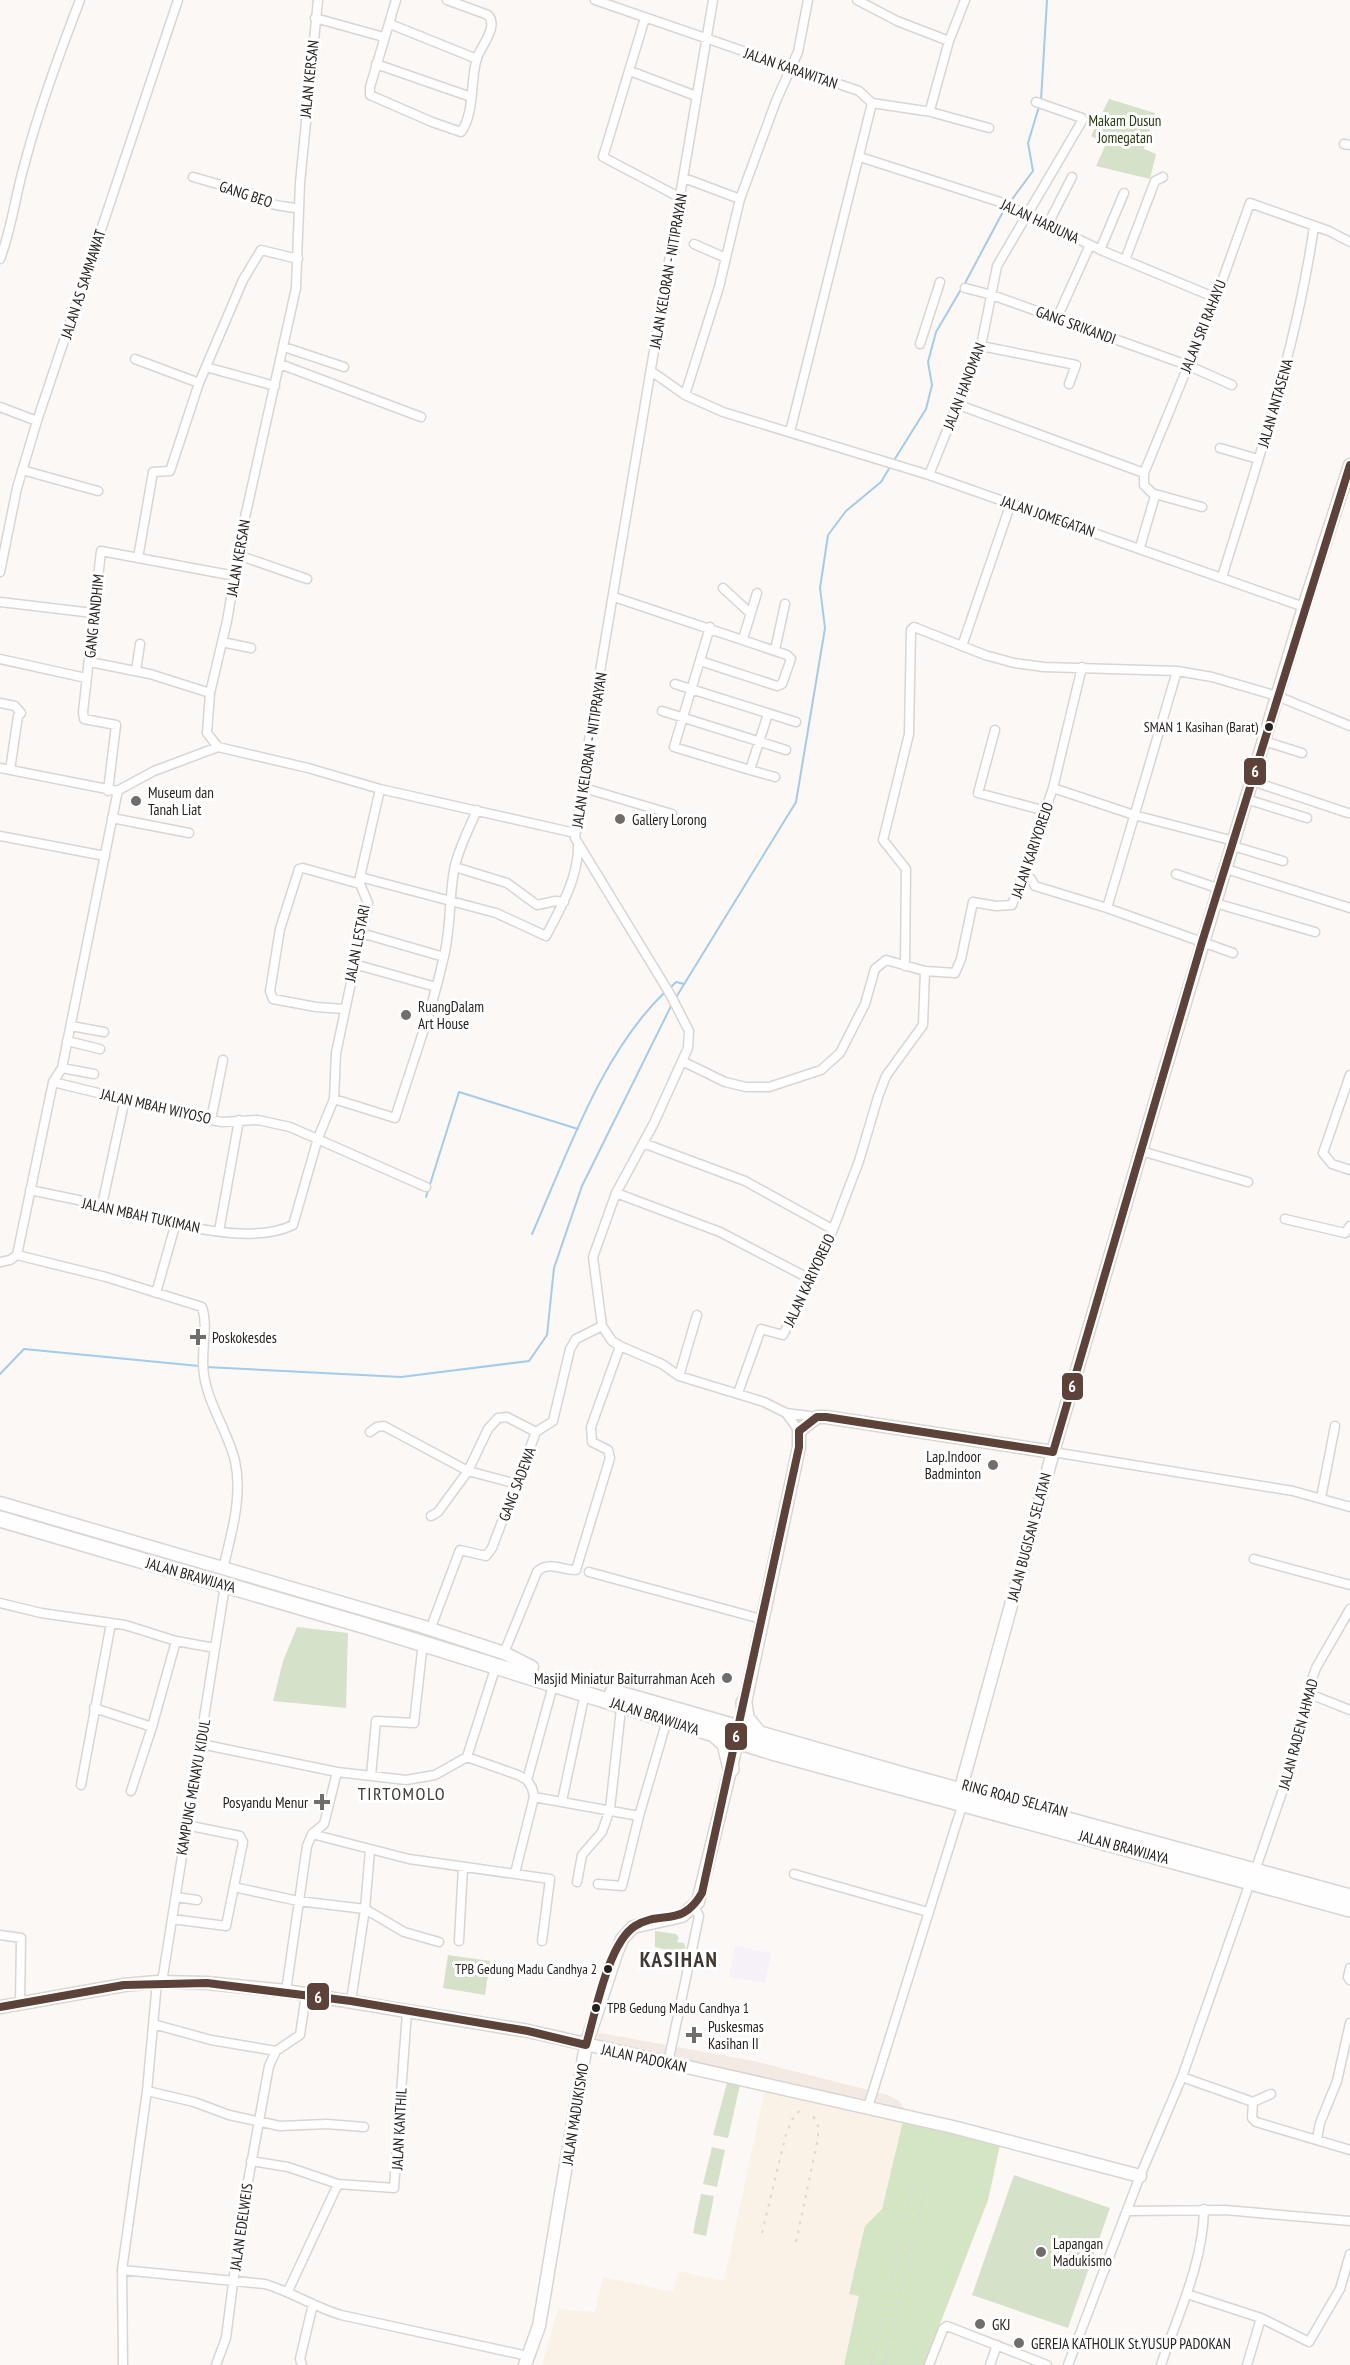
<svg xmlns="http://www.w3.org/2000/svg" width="1350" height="2365" font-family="'PT Sans Narrow',sans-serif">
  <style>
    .built { fill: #f3eae3 }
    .industrial { fill: #faf2e6 }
    .education { fill: #f6f1f9 }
    .green { fill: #d6e1c9 }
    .forest { fill: #d3e5c2 }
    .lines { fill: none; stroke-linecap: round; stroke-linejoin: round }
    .stream { stroke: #a3cbeb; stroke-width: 2 }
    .street-casing { stroke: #d9d5d2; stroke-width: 11 }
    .secondary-casing { stroke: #d9d5d2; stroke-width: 15 }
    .highway-casing { stroke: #d9d5d2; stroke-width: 18 }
    .street { stroke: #fffefe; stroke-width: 8 }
    .secondary { stroke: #fffefe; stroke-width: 12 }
    .highway { stroke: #fffefe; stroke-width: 15 }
    .rail { stroke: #dad9d7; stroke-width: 2; stroke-dasharray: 3 6; stroke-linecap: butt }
    .bus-1-casing { stroke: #fff; stroke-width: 12 }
    .bus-1 { stroke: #5c4238; stroke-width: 8 }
    .bus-dot { fill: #26221f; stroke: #fff; stroke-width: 2 }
    .poi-dot { fill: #716d6a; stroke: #fff; stroke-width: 2 }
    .labels { text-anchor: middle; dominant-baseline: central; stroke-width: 6; stroke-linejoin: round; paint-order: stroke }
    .bus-label { font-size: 14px; fill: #26221f; stroke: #fff; text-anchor: end }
    .street-label { font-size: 15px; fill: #26221f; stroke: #fff }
    .park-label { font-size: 15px; fill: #253c11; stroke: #fff }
    .poi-label { font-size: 15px; fill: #26221f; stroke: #fff; text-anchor: start }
    .quarter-label { font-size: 18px; letter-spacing: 1.5px; fill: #413831; stroke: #fff }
    .district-label { font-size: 21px; font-weight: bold; letter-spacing: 1.5px; fill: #413831; stroke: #fff }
    .line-badge { stroke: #fff; stroke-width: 2 }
    .badge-label { font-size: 16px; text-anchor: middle; font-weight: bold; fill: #fff }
  </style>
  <rect width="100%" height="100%" fill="#fcf8f5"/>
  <path class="built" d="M 601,2033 L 754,2061 L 888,2095 L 899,2101 L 907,2112 L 599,2041 L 596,2035 Z"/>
  <path class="industrial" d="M 767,2092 L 903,2121 L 1000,2145 L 988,2200 L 924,2365 L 542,2365 L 558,2309 L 595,2312 L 603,2277 L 673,2292 L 678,2271 L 724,2281 L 764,2094 Z"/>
  <path class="education" d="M 735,1946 L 771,1953 L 765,1983 L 729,1977 Z"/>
  <path class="green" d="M 1109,99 L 1155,113 L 1144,149 L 1156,154 L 1150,179 L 1096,166 L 1106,144 L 1091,136 Z
    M 297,1627 L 348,1633 L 346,1708 L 273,1701 L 283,1661 Z
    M 655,1931 L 676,1934 L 679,1938 L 677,1942 L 684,1943 L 686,1948 L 675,1952 L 655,1947 Z
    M 448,1955 L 490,1961 L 485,1995 L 443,1988 Z
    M 727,2083 L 740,2085 L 728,2138 L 713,2135 Z
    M 712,2147 L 725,2150 L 717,2187 L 703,2184 Z
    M 1014,2175 L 1110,2208 L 1068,2328 L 972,2295 Z
    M 701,2194 L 714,2196 L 706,2236 L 693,2233 Z"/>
  <path class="forest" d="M 903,2121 L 1000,2145 L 988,2200 L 924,2365 L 844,2365 L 859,2296 L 849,2294 L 865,2226 L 882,2209 Z"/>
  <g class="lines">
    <path class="stream" d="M 1010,202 L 1033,171 L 1028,143 L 1041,100 L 1047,0
      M 964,285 L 1005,208
      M 893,462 L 926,409 L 932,385 L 928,362 L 936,332 L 960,291
      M 670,988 L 676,982 L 684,984
      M 675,999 L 796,802 L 825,628 L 820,588 L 828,535 L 846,511 L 881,482 L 890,467
      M 426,1197 L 459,1092 L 578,1129
      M 532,1234 C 567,1155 601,1054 664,993
      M 205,1367 L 401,1377 L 529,1361 L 547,1335 L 554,1268 L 582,1186 L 672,1004
      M 0,1374 L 24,1349 L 199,1366"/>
    <g class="street-casing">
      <path id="street" d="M 318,0 L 300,183 L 296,288 L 244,522 L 227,621 L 210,693 L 207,733 L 218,747 L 308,768 L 380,789 L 575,833
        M 396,0 L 370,87 L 370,95 L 432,122 L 461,132 C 475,113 470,80 477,58 C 481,46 499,26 488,15 L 447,0
        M 595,0 L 859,91 L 872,103 L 790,432
        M 713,0 L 593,713 L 575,838 L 670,994 L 689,1031 L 688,1048 L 653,1125 L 616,1193 L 593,1257 L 602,1326 L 612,1341 L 620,1346 L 662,1364 L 679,1376 L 764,1402 L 786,1413 L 817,1417
        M 857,0 L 897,21 L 949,41
        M 315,18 L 380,36
        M 645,18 L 603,157 L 679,197
        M 390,24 L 477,59
        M 376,64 L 471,97
        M 630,71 L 696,96
        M 872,103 L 925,111 L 930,110 L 949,41 L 965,0
        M 927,111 L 989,128
        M 1344,144 L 1350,145
        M 860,157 L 1000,202 L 1103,251 L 1216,298
        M 193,177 L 256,195 C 264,206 287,206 299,209
        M 684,178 L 740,199
        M 1048,224 L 1072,177
        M 694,244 L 726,258
        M 1100,250 L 1124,193
        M 0,259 C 12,228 15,197 24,166 C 39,109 59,55 80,0
        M 1125,260 L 1155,181 L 1163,177
        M 965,288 L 992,295 L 1187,365 L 1232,385
        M 1057,318 L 1090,245
        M 920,344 L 940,282
        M 981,346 L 1076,365 L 1069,384
        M 284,347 L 344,367
        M 135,359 L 199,383
        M 280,364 L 421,417
        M 206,367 L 275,386
        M 651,371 L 685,395 L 723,412 L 929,475 L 1304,607
        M 685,395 L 719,287 L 740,199 L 776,101 L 798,52 L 808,0
        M 959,405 L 1144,473
        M 0,407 L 37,421
        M 1220,448 L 1258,459
        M 22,470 L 98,491
        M 929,475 L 981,346 L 997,266 L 1082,121 L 1082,118 L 1036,102
        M 1155,494 L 1202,507
        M 1140,547 L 1155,496 L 1144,485 L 1144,473 L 1216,298 L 1250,203 L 1329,231 L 1350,242
        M 238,555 L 307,579
        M 138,558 L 153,472 L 170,471 L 199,383 L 243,280 L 261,250 L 298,259
        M 0,572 L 17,488 L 37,421 L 178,0
        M 1222,577 C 1258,461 1297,346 1314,226
        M 723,588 L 750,613
        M 614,597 L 787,655 L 791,659 L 782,684 L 777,686 L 700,661
        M 0,602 L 93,613
        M 710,627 L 674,747 L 750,770 L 768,714
        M 743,639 L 757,593
        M 222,642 L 251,648
        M 962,646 L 1011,503
        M 775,650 L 785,604
        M 0,659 L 86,678
        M 90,662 L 150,674 L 210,693
        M 136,671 L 140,644
        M 675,684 L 796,722
        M 0,703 L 15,706 L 21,713 L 18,716 L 10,770
        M 662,711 L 786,750
        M 995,730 L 978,793 L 1046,811
        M 1264,741 L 1302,753
        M 0,768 L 117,791 L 154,771 L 218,747
        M 750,770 L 775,777
        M 1252,781 L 1348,813
        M 584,788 L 672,814
        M 1053,788 L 1134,815 L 1234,841
        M 108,791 L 116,725 L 84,719 L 83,712 L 101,551 L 235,576
        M 1246,799 L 1307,818
        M 112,818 L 189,833
        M 0,836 L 105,856
        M 1233,846 L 1283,861
        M 455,867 L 507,883 L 537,905 L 556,901 L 564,902
        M 1226,869 L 1350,908
        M 1176,874 L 1220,889
        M 1023,876 L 1031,879 L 1035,886 L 1107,908 L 1233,953
        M 360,877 L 496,913 L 546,936 C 560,909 579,877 578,845
        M 1215,903 L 1315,932
        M 1107,908 L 1177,671
        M 361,933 L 444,957
        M 354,964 L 436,987
        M 905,966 L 906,869 L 883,840 L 909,734 L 911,630 L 914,627 L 985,655 L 1014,663 L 1044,667 L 1177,671 L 1212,677 L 1277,696 L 1350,726
        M 344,1009 L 316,1007 L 273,999 L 270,991 L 280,929 L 299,869 L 303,868 L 360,884
        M 71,1026 L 104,1032
        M 67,1041 L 100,1049
        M 682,1061 L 725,1082 L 746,1087 L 769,1087 L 821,1070 L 840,1053 L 865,1004 L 875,969 L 886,960 L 925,971
        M 62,1068 L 94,1074
        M 1350,1075 L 1323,1153 L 1332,1164 L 1350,1170
        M 53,1082 L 200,1118 L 222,1122 L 258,1120 L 290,1127 L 426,1187
        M 334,1099 L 336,1053 L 368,903 L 360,884 L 360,877 L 380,789
        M 211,1120 L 223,1060
        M 643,1143 L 745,1181 L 832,1229
        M 1141,1151 L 1248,1182
        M 30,1190 C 54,1195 78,1200 102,1205 C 151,1217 245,1249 293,1225 L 318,1138 L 334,1099 L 395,1118 C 412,1064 432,1011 444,956 C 451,927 449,899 454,870 C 458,849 469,829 477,810
        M 616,1193 L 720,1232 L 812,1280
        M 102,1205 L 125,1099
        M 1285,1219 L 1345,1233 L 1350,1226
        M 219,1231 L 239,1120
        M 17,1255 L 106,1277 L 202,1307 C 209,1328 200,1352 204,1375 C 208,1404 228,1432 235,1461 C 243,1497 231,1534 223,1569
        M 0,1262 L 10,1260 L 17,1255 L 53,1082 L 62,1068 L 118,790
        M 156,1293 L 175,1226
        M 679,1376 L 697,1315
        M 738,1393 L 761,1329 L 783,1335 L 824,1253 L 859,1161 L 878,1097 L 886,1076 L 923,1025 L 925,971 L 955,973 L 961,959 L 973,902 L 996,906 L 1012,905 L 1053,788 L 1082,667
        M 786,1413 L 799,1431
        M 370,1432 L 377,1427 L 384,1426 L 468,1471 L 517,1484
        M 1053,1452 L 1293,1491 L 1350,1507
        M 1321,1498 L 1335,1426
        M 431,1516 L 438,1512 L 468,1471 L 488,1429 L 498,1418 L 507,1417 L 536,1432
        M 1254,1559 L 1350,1585
        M 589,1572 L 761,1619
        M 0,1603 L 41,1613 L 125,1625 L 176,1641 L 215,1648
        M 430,1630 L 460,1550 L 486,1556 L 492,1548 L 536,1432 L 553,1421 L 570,1349 L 576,1339 L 602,1326
        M 504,1653 L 537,1572 C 548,1560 563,1571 576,1570 L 610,1458 L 608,1450 L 592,1442 L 591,1427 L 620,1346
        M 1307,1693 L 1350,1710
        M 94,1708 L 152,1727
        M 201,1744 L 337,1772 L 406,1780 L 435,1775 L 467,1757 L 518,1775 L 527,1780 L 532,1788 L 534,1797 L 515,1873
        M 467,1757 L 494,1672
        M 371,1776 L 376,1721 L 414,1723 L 422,1651
        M 527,1780 L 552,1689
        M 81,1785 L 111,1623
        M 131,1791 L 152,1727 L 176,1641
        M 534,1797 L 639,1816 L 667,1720
        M 562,1801 L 584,1698
        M 312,1834 L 409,1859 L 550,1879 L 542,1941
        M 1257,1865 L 1288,1775 L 1307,1693 L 1316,1668 L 1350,1609
        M 794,1874 L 928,1912
        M 577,1882 L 582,1855 L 602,1832 L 610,1809 L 621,1709
        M 598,1884 L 622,1886 L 639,1816
        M 234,1887 L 298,1901 L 365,1909 L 404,1932 L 439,1942
        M 176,1897 L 197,1900
        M 172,1919 L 226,1926 L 243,1842 L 240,1836 L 186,1825
        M 0,1935 L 21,1938 L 20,2004
        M 459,1941 L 463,1867
        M 1350,1968 L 1348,1977 L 1350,1980
        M 162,1982 L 224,1592
        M 286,1991 L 307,1846 L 312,1834 L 324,1824 L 337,1772
        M 351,2001 L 365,1909 L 370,1850
        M 153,2024 L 211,2040 L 276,2051
        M 668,2063 L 699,1916 L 695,1908
        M 1182,2077 L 1253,2102 L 1271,2094
        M 147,2091 L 194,2102 L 229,2115 L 280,2126 L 327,2124 L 364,2127
        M 1253,2102 L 1252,2118 L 1256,2122 L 1350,2150
        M 868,2107 L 961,1809
        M 1317,2139 L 1320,2123 L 1337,2081 L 1350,2023
        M 251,2161 L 288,2167 L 338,2184 L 394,2188 L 407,2012
        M 1128,2211 L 1225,2210 L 1350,2221
        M 122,2270 L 265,2284 C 292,2292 314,2307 341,2315 L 528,2356
        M 288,2291 L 338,2184
        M 1187,2294 L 1261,2318 L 1309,2342 L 1340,2289 L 1350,2254
        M 123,2365 L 122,2270 L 147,2091 L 157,1982
        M 216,2365 L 226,2338 L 241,2220 L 269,2066 L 276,2051 L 300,2035 L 306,1994
        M 302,2365 L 300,2359 L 313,2304
        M 929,2365 L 943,2329 L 947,2326 L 1047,2365
        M 990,2365 L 997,2345
        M 1068,2365 L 1140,2176 L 1182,2077 L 1248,1888
        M 1161,2365 C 1178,2314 1203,2264 1204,2209
        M 1247,2365 L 1261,2318"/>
    </g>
    <g class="secondary-casing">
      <path id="secondary" d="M 0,1503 L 421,1626 L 504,1653 L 532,1667
        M 743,1712 L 799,1447 L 799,1431 L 817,1417 L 826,1417 L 1053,1452
        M 978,1788 L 962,1784 L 1053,1452 L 1162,1079 L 1304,607 L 1350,465
        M 0,2007 L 124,1985 L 157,1982 L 207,1983 L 286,1991 L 528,2031 L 953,2127 L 1140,2176
        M 525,2365 L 539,2326 L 586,2045 L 616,1954 L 622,1939 L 633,1927 L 682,1916 L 698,1902 L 737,1742"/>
    </g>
    <g class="highway-casing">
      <path id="highway" d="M 0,1519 L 366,1626 L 772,1752 L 1350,1909
        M 613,1692 L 910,1777 L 1350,1897
        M 744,1703 L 746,1718 L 759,1734
        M 715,1735 L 725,1744 L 731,1769"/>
    </g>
    <use href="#street" class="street"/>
    <use href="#secondary" class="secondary"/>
    <use href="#highway" class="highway"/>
    <path class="rail" d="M 762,2233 L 786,2134 L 792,2120 L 803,2106
      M 796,2242 L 818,2138 L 818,2126 L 812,2113
      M 871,2365 L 914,2182
      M 884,2365 L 926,2185"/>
    <g class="bus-1-casing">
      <path id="bus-1" d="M 0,2007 L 124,1985 L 207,1983 L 351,2001 L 528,2031 L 586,2045 C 595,2015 608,1943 635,1926 C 662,1909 681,1929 702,1893 L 799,1447 L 799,1431 L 817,1417 L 826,1417 L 1053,1452 L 1202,942 L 1350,465"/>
    </g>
    <use href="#bus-1" class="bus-1"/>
  </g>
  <g class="bus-dot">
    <circle cx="1269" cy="727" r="5"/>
    <circle cx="608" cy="1969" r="5"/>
    <circle cx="596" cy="2008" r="5"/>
  </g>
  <g class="poi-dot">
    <circle cx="136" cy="801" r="6"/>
    <circle cx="620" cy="819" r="6"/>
    <circle cx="406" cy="1015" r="6"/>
    <path d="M195 1328h6v6h6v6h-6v6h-6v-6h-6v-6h6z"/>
    <circle cx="993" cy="1465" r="6"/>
    <circle cx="727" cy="1678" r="6"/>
    <path d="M319 1793h6v6h6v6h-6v6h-6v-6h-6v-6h6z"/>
    <path d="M691 2026h6v6h6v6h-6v6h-6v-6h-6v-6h6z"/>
    <circle cx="1041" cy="2252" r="6"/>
    <circle cx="980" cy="2324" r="6"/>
    <circle cx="1019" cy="2343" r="6"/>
  </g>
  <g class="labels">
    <g class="bus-label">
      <text x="1258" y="727">SMAN 1 Kasihan (Barat)</text>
      <text x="597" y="1969">TPB Gedung Madu Candhya 2</text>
      <text x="607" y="2008" text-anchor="start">TPB Gedung Madu Candhya 1</text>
    </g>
    <g class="street-label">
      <text transform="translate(791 68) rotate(19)">JALAN KARAWITAN</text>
      <text transform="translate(309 79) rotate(-84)">JALAN KERSAN</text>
      <text transform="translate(246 194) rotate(18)">GANG BEO</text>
      <text transform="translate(1040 221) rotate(25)">JALAN HARJUNA</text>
      <text transform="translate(668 271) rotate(-80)">JALAN KELORAN - NITIPRAYAN</text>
      <text transform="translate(83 284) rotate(-72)">JALAN AS SAMMAWAT</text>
      <text transform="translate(1076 325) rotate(20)">GANG SRIKANDI</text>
      <text transform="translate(1203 326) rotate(-68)">JALAN SRI RAHAYU</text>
      <text transform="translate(964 386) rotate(-69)">JALAN HANOMAN</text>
      <text transform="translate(1275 403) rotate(-74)">JALAN ANTASENA</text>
      <text transform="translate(1048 516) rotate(19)">JALAN JOMEGATAN</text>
      <text transform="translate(238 558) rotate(-80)">JALAN KERSAN</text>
      <text transform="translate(94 616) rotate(-84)">GANG RANDHIM</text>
      <text transform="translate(589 750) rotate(-81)">JALAN KELORAN - NITIPRAYAN</text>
      <text transform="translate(1032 850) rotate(-71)">JALAN KARIYOREJO</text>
      <text transform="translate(357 943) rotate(-79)">JALAN LESTARI</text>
      <text transform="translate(156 1106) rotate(13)">JALAN MBAH WIYOSO</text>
      <text transform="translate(141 1215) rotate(12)">JALAN MBAH TUKIMAN</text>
      <text transform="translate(809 1280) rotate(-65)">JALAN KARIYOREJO</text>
      <text transform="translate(517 1484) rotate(-69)">GANG SADEWA</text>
      <text transform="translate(1029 1537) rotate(-75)">JALAN BUGISAN SELATAN</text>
      <text transform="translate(191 1575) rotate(16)">JALAN BRAWIJAYA</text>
      <text transform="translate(655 1716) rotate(18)">JALAN BRAWIJAYA</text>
      <text transform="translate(1298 1734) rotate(-75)">JALAN RADEN AHMAD</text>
      <text transform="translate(193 1787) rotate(-80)">KAMPUNG MENAYU KIDUL</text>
      <text transform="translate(1015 1798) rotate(15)">RING ROAD SELATAN</text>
      <text transform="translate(1124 1847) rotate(15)">JALAN BRAWIJAYA</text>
      <text transform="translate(644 2058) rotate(12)">JALAN PADOKAN</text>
      <text transform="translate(575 2114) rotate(-81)">JALAN MADUKISMO</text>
      <text transform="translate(399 2129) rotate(-87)">JALAN KANTHIL</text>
      <text transform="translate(241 2227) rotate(-82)">JALAN EDELWEIS</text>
    </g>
    <g class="park-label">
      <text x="1125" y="120">Makam Dusun<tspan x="1125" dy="17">Jomegatan</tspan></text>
    </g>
    <g class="poi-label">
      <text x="148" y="792">Museum dan<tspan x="148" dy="17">Tanah Liat</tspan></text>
      <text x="632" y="819">Gallery Lorong</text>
      <text x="418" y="1006">RuangDalam<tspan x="418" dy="17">Art House</tspan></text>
      <text x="212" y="1337">Poskokesdes</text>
      <text x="981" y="1456" text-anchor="end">Lap.Indoor<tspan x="981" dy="17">Badminton</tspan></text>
      <text x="715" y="1678" text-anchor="end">Masjid Miniatur Baiturrahman Aceh</text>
      <text x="308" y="1802" text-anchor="end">Posyandu Menur</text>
      <text x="708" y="2026">Puskesmas<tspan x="708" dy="17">Kasihan II</tspan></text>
      <text x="1053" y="2243">Lapangan<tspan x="1053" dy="17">Madukismo</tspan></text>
      <text x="992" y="2324">GKJ</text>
      <text x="1031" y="2343">GEREJA KATHOLIK St.YUSUP PADOKAN</text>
    </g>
    <g class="quarter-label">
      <text x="402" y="1793">TIRTOMOLO</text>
    </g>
    <g class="district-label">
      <text x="679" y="1959">KASIHAN</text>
    </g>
  </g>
  <g class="line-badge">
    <rect x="1243" y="757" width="24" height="29" rx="6" fill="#5c4238"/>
    <rect x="1061" y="1372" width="23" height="29" rx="6" fill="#5c4238"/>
    <rect x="724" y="1722" width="24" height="29" rx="6" fill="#5c4238"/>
    <rect x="306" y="1982" width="24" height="29" rx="6" fill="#5c4238"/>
  </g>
  <g class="badge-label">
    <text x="1255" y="777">6</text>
    <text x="1072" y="1392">6</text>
    <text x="736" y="1742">6</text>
    <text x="318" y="2003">6</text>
  </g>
</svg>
